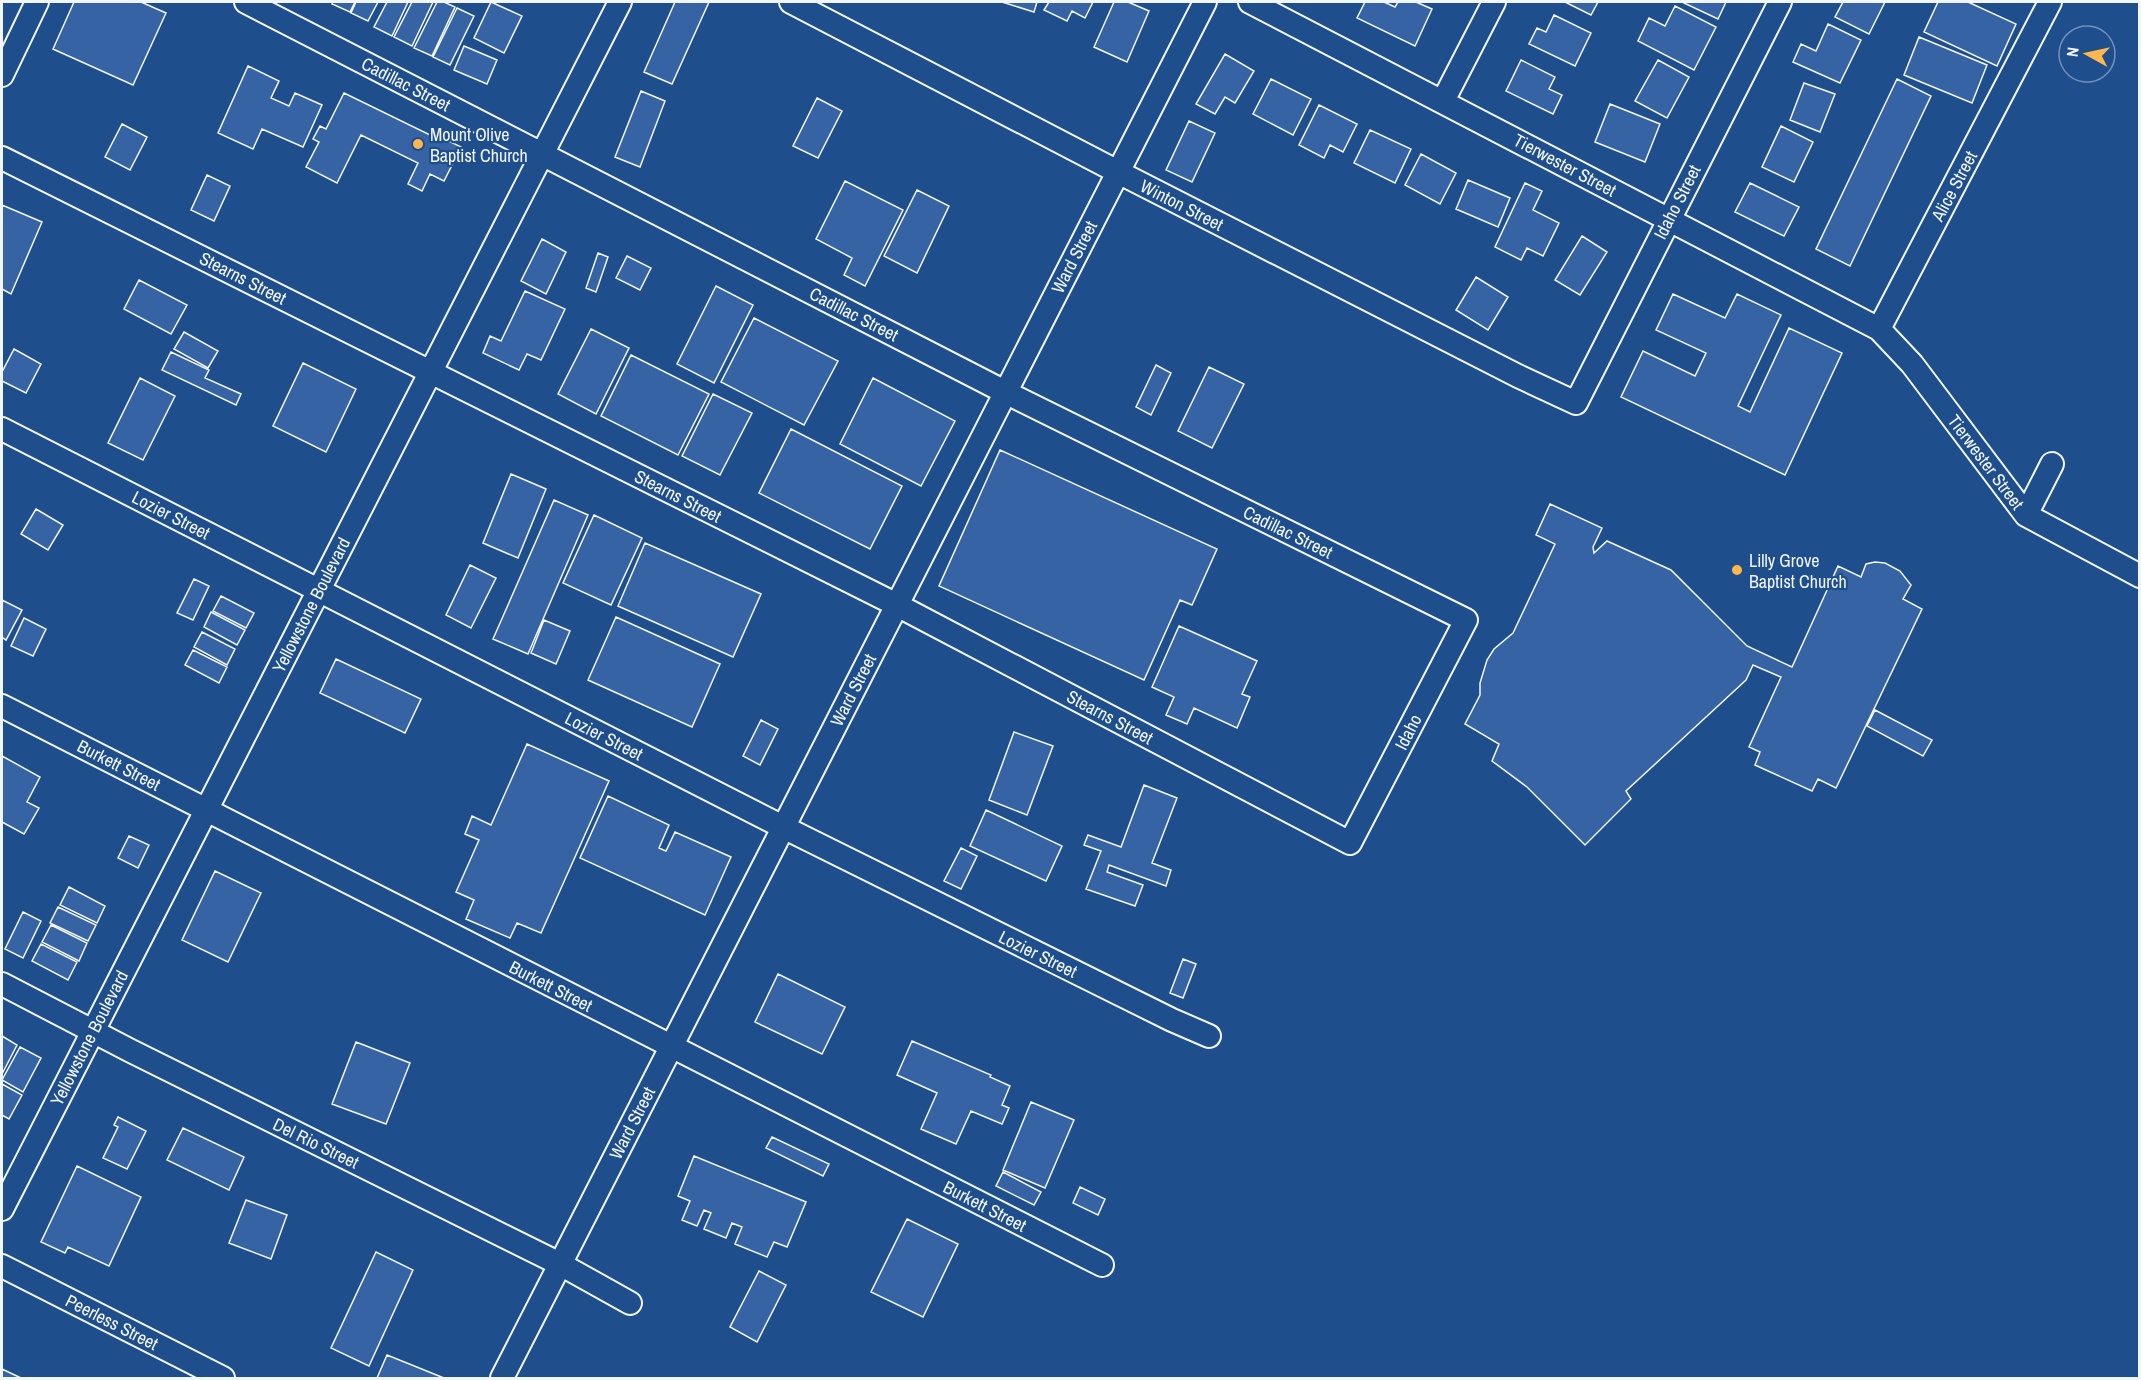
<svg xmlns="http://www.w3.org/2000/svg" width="2141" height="1380" font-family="'Archivo Narrow',sans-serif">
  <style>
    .building { fill: #3563a3; stroke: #f2f6ff; stroke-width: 1.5 }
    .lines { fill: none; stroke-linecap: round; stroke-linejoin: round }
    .minor-casing { stroke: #f2f6ff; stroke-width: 26 }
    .minor { stroke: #1f4e8c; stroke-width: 22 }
    .poi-dot { fill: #ffb74d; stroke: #1f4e8c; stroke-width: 2 }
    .labels { text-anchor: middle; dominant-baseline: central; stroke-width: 4.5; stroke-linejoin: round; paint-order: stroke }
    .street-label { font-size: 18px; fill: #f2f6ff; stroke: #1f4e8c }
    .poi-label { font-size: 18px; fill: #f2f6ff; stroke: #1f4e8c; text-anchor: start }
  </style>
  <rect width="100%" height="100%" fill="#1f4e8c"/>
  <path class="building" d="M 74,2 L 141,2 L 166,13 L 133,85 L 53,49 Z
    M 333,2 L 355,2 L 350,12 L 332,4 Z
    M 356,2 L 378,2 L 368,21 L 351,13 Z
    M 387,2 L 408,2 L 392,36 L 374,27 Z
    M 412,2 L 433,2 L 412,46 L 394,37 Z
    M 437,2 L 444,2 L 455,7 L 432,56 L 414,48 Z
    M 491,2 L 522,16 L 504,53 L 474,38 Z
    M 675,2 L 709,2 L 672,84 L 644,72 Z
    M 1002,2 L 1037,2 L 1034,12 Z
    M 1049,2 L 1093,2 L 1085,18 L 1072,11 L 1067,21 L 1044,10 Z
    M 1114,2 L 1128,2 L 1149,11 L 1127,62 L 1094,47 Z
    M 1365,2 L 1384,2 L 1395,7 L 1398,2 L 1416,2 L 1432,9 L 1415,46 L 1357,18 Z
    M 1565,2 L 1598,2 L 1591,15 Z
    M 1685,2 L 1726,2 L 1718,19 L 1684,3 Z
    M 1843,2 L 1885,2 L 1869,34 L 1835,17 Z
    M 1938,2 L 1968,2 L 2016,24 L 1997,66 L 1924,32 Z
    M 1675,6 L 1716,27 L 1694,70 L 1638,41 L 1649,18 L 1665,26 Z
    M 457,8 L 474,16 L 450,65 L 433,57 Z
    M 1554,15 L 1591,33 L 1575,66 L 1529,44 L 1537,28 L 1546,32 Z
    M 1828,24 L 1861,40 L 1840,83 L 1793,62 L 1801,44 L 1816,51 Z
    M 1919,37 L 1987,65 L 1972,103 L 1904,75 Z
    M 464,46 L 497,60 L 487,84 L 454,70 Z
    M 1225,54 L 1254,71 L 1235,103 L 1225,97 L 1215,114 L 1196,104 Z
    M 1521,60 L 1555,77 L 1549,89 L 1562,95 L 1553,114 L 1506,91 Z
    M 1658,60 L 1689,77 L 1667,118 L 1635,101 Z
    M 248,66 L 279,81 L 271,98 L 289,106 L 295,93 L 322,105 L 303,147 L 262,129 L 253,149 L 218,133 Z
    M 1271,79 L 1311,99 L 1293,135 L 1253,114 Z
    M 1897,79 L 1931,96 L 1850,266 L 1816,249 Z
    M 1804,83 L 1835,94 L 1820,132 L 1790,120 Z
    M 641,91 L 665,101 L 640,167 L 615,157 Z
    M 344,93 L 432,136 L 433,133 L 461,147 L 444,181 L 430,174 L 422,191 L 408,184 L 418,163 L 361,135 L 337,183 L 306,167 L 319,142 L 313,139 L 320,126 L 326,129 Z
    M 817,98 L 842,111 L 818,158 L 793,146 Z
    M 1610,104 L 1660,124 L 1645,162 L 1595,142 Z
    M 1319,105 L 1357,124 L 1343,152 L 1330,145 L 1324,158 L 1299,145 Z
    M 1189,121 L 1215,133 L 1192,182 L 1166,170 Z
    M 122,124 L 147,137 L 130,170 L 105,157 Z
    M 1781,126 L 1813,142 L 1794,182 L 1762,167 Z
    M 1370,130 L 1411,149 L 1395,183 L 1354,163 Z
    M 1421,154 L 1456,173 L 1440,204 L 1405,185 Z
    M 207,175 L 230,186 L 214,221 L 191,210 Z
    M 1468,180 L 1510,198 L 1498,227 L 1456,209 Z
    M 845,181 L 903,210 L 865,286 L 844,275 L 852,258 L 816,239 Z
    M 1525,183 L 1542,191 L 1533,210 L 1559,223 L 1543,256 L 1527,248 L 1521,260 L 1495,247 Z
    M 1750,183 L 1799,207 L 1784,236 L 1735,212 Z
    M 917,190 L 949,206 L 917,273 L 884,256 Z
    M 2,205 L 42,222 L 11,294 L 2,289 Z
    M 1582,236 L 1607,252 L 1580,295 L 1555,280 Z
    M 542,239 L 566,252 L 546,294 L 521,281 Z
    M 598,253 L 608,257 L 596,292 L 586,288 Z
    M 627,256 L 651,268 L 640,290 L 616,278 Z
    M 1476,277 L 1508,297 L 1488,330 L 1456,310 Z
    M 139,280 L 187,305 L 171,334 L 124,309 Z
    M 716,286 L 753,305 L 714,383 L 677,364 Z
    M 525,291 L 565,309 L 541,360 L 527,354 L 519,370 L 483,353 L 490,336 L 501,341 Z
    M 1673,294 L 1725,318 L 1737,294 L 1781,315 L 1738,406 L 1750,412 L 1789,328 L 1842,353 L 1785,475 L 1621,397 L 1643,351 L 1695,376 L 1706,353 L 1656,330 Z
    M 754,318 L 838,361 L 804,425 L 721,382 Z
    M 591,329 L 629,348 L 596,414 L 558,394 Z
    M 184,332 L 218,351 L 208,368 L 174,349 Z
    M 14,349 L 41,364 L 26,393 L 2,381 L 2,372 Z
    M 171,352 L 209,370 L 205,378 L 241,394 L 236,405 L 162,370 Z
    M 631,355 L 709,394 L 678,455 L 601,416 Z
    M 303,363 L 356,389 L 326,452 L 273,426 Z
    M 1156,365 L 1171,373 L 1151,415 L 1136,407 Z
    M 1209,367 L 1244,384 L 1212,448 L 1178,431 Z
    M 140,378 L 175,396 L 143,460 L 108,443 Z
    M 873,378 L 955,421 L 921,486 L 840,444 Z
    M 713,394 L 752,413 L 720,475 L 682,456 Z
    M 791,429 L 902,486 L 870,549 L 759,493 Z
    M 1000,450 L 1217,549 L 1192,605 L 1180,600 L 1144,680 L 939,586 Z
    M 511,474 L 546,489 L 518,558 L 483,543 Z
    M 554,500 L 588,515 L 528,654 L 493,639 Z
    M 1550,504 L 1602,528 L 1593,547 L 1594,553 L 1607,541 L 1671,570 L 1747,646 L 1792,667 L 1838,566 L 1861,577 L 1866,564 L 1875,562 L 1885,563 L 1900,571 L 1911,585 L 1903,599 L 1922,609 L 1836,788 L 1818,779 L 1812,791 L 1755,765 L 1760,752 L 1749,747 L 1781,677 L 1753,665 L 1746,680 L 1626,791 L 1631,799 L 1585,845 L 1527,787 L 1492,761 L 1499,744 L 1465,724 L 1480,695 L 1480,683 L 1487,660 L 1494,649 L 1513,633 L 1555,544 L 1536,535 Z
    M 36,509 L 63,525 L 48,550 L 21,534 Z
    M 594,515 L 642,538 L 611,605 L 563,583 Z
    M 645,543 L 761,594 L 733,657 L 618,606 Z
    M 470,565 L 496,578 L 471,628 L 446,615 Z
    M 194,579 L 209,586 L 193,620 L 177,613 Z
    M 221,596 L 254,613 L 246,628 L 213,611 Z
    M 2,600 L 22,610 L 6,640 L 2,637 Z
    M 211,612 L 245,630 L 237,645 L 204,627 Z
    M 616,617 L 720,664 L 692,727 L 588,680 Z
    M 24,618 L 46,629 L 33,656 L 11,646 Z
    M 544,620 L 570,631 L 556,664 L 531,653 Z
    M 1179,626 L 1257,661 L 1242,694 L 1250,697 L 1237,728 L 1194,708 L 1187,724 L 1166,715 L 1174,697 L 1152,687 Z
    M 202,632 L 235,649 L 227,665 L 194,647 Z
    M 193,650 L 227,667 L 219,683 L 185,665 Z
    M 336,659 L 421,699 L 405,733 L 320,693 Z
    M 1875,710 L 1932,740 L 1923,756 L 1867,726 Z
    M 761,720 L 778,729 L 760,765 L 743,756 Z
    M 1014,732 L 1053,746 L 1027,815 L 989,800 Z
    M 527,744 L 609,781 L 541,933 L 517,923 L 510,938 L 466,919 L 474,900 L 456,892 L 479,840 L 465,834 L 472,816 L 491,825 Z
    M 2,756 L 40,777 L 27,802 L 39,808 L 24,834 L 2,822 Z
    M 1144,785 L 1177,798 L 1152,863 L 1171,870 L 1166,886 L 1109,865 L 1107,872 L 1143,885 L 1135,906 L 1086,889 L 1101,851 L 1084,845 L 1088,835 L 1121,847 Z
    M 608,796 L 669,825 L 659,848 L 666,851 L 675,832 L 731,857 L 705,915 L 580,858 Z
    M 986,810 L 1062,846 L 1046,881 L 970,846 Z
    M 129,836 L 149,845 L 138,868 L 118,858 Z
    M 961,848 L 977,856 L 961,889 L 944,881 Z
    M 215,871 L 261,893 L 228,962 L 182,940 Z
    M 69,887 L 105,906 L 97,923 L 60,905 Z
    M 58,907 L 96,925 L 88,941 L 50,923 Z
    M 23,912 L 41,921 L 23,958 L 5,949 Z
    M 51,925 L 87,943 L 79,961 L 42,942 Z
    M 41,944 L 77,962 L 68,980 L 32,961 Z
    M 1183,959 L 1196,964 L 1183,998 L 1170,993 Z
    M 778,974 L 845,1007 L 822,1054 L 755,1022 Z
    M 2,1036 L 17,1045 L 2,1074 Z
    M 912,1041 L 991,1075 L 990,1077 L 1010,1086 L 1002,1105 L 1009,1108 L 1002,1124 L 971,1111 L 956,1144 L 921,1129 L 937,1093 L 897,1075 Z
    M 356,1042 L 410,1063 L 386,1124 L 332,1104 Z
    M 20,1047 L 41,1058 L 23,1092 L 2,1080 Z
    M 2,1084 L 22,1095 L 9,1119 L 2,1115 Z
    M 1031,1102 L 1074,1120 L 1045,1188 L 1003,1170 Z
    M 118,1117 L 146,1131 L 127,1169 L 103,1158 L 118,1127 L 114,1125 Z
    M 183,1128 L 244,1157 L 229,1190 L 167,1160 Z
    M 772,1137 L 829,1164 L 823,1176 L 766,1148 Z
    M 694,1156 L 806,1202 L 787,1247 L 774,1242 L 767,1257 L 735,1244 L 742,1227 L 732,1223 L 726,1238 L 704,1229 L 711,1213 L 704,1210 L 697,1226 L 682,1220 L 690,1201 L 678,1196 Z
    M 77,1166 L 141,1197 L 109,1266 L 68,1247 L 65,1253 L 41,1242 Z
    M 1003,1172 L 1041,1192 L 1034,1205 L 996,1186 Z
    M 1080,1187 L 1105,1199 L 1098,1215 L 1073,1203 Z
    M 246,1200 L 287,1215 L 271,1259 L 229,1243 Z
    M 907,1219 L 958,1244 L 923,1317 L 871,1292 Z
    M 376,1252 L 413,1270 L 369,1366 L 331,1348 Z
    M 759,1271 L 786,1285 L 757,1342 L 730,1327 Z
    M 387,1355 L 444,1378 L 377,1378 Z
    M 2,1369 L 21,1378 L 2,1378 Z"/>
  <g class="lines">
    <g class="minor-casing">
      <path id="minor" d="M 791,2 L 1118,172 L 1518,376 L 1576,403 L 1780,2
        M 1250,2 L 1879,329 L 1912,364 L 2026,515 L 2140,576
        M 2,75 L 37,2
        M 1443,101 L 1494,2
        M 2,158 L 897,605 L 1350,843 L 1466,620 L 1005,392 L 246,2
        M 1879,329 L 2050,2
        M 2,429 L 783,827 L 1172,1020 L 1209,1036
        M 2026,515 L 2052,464
        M 2,706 L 1102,1265
        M 2,984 L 131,1051 L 560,1264 L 630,1303
        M 2,1209 L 620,2
        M 2,1266 L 223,1378
        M 502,1378 L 1205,2"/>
    </g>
    <use href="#minor" class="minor"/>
  </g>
  <g class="poi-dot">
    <circle cx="418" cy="144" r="6"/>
    <circle cx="1737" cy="570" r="6"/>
  </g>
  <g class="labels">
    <g class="street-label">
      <text transform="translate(406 84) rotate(27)">Cadillac Street</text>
      <text transform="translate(1565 165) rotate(28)">Tierwester Street</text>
      <text transform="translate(1954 186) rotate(-62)">Alice Street</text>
      <text transform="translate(1677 202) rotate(-63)">Idaho Street</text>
      <text transform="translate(1182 205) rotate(27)">Winton Street</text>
      <text transform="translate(1074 257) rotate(-63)">Ward Street</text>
      <text transform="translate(243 278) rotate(27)">Stearns Street</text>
      <text transform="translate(854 314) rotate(27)">Cadillac Street</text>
      <text transform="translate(1986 462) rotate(53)">Tierwester Street</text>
      <text transform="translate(678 496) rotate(27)">Stearns Street</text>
      <text transform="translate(171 515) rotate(27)">Lozier Street</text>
      <text transform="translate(1288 532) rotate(26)">Cadillac Street</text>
      <text transform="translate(311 605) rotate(-63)">Yellowstone Boulevard</text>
      <text transform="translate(853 690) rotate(-63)">Ward Street</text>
      <text transform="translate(1110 717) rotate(28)">Stearns Street</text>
      <text transform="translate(1408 732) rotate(-63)">Idaho</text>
      <text transform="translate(604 736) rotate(27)">Lozier Street</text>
      <text transform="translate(119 765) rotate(27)">Burkett Street</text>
      <text transform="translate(1038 954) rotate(26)">Lozier Street</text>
      <text transform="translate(551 986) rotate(27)">Burkett Street</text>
      <text transform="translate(89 1038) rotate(-63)">Yellowstone Boulevard</text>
      <text transform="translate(632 1123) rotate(-63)">Ward Street</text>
      <text transform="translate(316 1143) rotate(26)">Del Rio Street</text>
      <text transform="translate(985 1206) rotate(27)">Burkett Street</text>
      <text transform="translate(112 1322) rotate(27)">Peerless Street</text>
    </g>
    <g class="poi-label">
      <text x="430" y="134">Mount Olive<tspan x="430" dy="21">Baptist Church</tspan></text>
      <text x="1749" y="560">Lilly Grove<tspan x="1749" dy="21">Baptist Church</tspan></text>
    </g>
  </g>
  <rect width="2141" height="1380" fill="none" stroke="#f2f6ff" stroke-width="6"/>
  <g transform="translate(2087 54) rotate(278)"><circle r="28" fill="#1f4e8c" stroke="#7391ba" stroke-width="1.5"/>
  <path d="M0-4.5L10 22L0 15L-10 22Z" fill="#ffb74d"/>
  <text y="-9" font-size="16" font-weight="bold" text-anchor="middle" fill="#f2f6ff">N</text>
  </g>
</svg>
